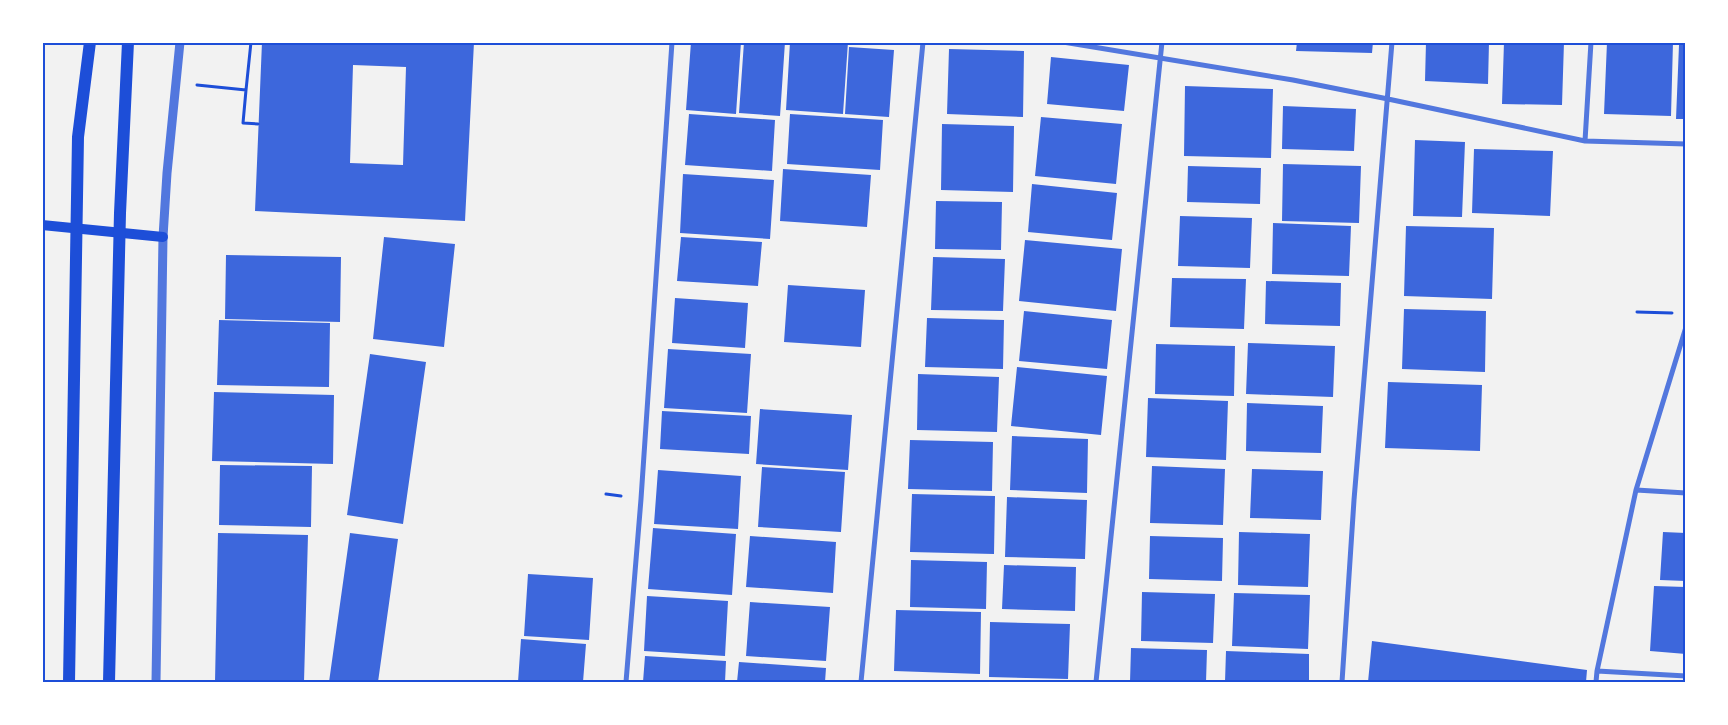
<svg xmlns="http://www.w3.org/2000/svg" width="1728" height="725" font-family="Rubik,sans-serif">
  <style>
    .building { fill: #3d67dc; fill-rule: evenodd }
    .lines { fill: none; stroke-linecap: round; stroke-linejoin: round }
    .path { stroke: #1d4ed8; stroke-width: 3 }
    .minor { stroke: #5277de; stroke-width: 5 }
    .tertiary { stroke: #5277de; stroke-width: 9 }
    .secondary { stroke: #1d4ed8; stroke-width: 10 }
    .primary { stroke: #1d4ed8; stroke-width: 12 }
    .neatline { fill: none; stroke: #1d4ed8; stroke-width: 2 }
  </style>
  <rect width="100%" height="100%" fill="#f2f2f2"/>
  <path class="building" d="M 262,42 L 474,42 L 465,221 L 255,211 ZM 353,65 L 406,67 L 403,165 L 350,163 Z
    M 691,42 L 741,42 L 736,114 L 686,110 Z
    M 744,42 L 785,42 L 780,116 L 739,113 Z
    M 790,42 L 848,42 L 843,114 L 786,110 Z
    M 1297,42 L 1373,42 L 1372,53 L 1296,51 Z
    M 1426,42 L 1489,42 L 1488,84 L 1425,81 Z
    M 1504,42 L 1564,42 L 1562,105 L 1502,104 Z
    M 1607,42 L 1673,42 L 1671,116 L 1604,114 Z
    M 1679,45 L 1686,45 L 1686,119 L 1676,119 Z
    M 849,47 L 894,50 L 889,117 L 845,114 Z
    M 949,49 L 1024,51 L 1023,117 L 947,114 Z
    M 1051,57 L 1129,65 L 1124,111 L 1047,104 Z
    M 1185,86 L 1273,89 L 1271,158 L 1184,156 Z
    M 1283,106 L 1356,109 L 1354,151 L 1282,149 Z
    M 689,114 L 775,120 L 772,171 L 685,165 Z
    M 790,114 L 883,120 L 880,170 L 787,164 Z
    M 1041,117 L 1122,124 L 1116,184 L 1035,176 Z
    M 942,124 L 1014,126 L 1013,192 L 941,190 Z
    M 1415,140 L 1465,142 L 1462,217 L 1413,216 Z
    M 1474,149 L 1553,151 L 1550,216 L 1472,213 Z
    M 1283,164 L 1361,166 L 1359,223 L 1282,221 Z
    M 1188,166 L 1261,168 L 1260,204 L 1187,202 Z
    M 783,169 L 871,175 L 867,227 L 780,221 Z
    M 683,174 L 774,180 L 770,239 L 680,233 Z
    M 1032,184 L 1117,193 L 1112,240 L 1028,232 Z
    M 936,201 L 1002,202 L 1001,250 L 935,249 Z
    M 1180,216 L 1252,218 L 1250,268 L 1178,266 Z
    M 1273,223 L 1351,226 L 1349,276 L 1272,274 Z
    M 1406,226 L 1494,228 L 1492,299 L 1404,296 Z
    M 384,237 L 455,244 L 444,347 L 373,339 Z
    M 681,237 L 762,242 L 758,286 L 677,281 Z
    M 1025,240 L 1122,249 L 1116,311 L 1019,301 Z
    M 226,255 L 341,257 L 340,322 L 225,319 Z
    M 933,257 L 1005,259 L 1003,311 L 931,310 Z
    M 1172,278 L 1246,279 L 1244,329 L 1170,327 Z
    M 1266,281 L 1341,283 L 1340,326 L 1265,324 Z
    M 788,285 L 865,290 L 861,347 L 784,342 Z
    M 675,298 L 748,303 L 745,348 L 672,343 Z
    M 1404,309 L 1486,311 L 1485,372 L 1402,369 Z
    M 1024,311 L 1112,320 L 1107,369 L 1019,361 Z
    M 927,318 L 1004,320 L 1003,369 L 925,367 Z
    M 219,320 L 330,323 L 329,387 L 217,385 Z
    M 1248,343 L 1335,346 L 1333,397 L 1246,394 Z
    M 1156,344 L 1235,346 L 1234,396 L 1155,394 Z
    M 668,349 L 751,354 L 747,413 L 664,408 Z
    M 370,354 L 426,362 L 403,524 L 347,515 Z
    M 1017,367 L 1107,376 L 1101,435 L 1011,426 Z
    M 918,374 L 999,377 L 997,432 L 917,430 Z
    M 1388,382 L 1482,385 L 1480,451 L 1385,448 Z
    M 214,392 L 334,395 L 333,464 L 212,461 Z
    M 1148,398 L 1228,401 L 1226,460 L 1146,457 Z
    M 1247,403 L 1323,406 L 1321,453 L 1246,451 Z
    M 760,409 L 852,415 L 848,470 L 756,464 Z
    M 662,411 L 751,416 L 749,454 L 660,449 Z
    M 1012,436 L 1088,439 L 1087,493 L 1010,490 Z
    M 910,440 L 993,442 L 992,491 L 908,489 Z
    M 220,465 L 312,466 L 311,527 L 219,525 Z
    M 1152,466 L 1225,469 L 1223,525 L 1150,523 Z
    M 762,467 L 845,472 L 841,532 L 758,527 Z
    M 1252,469 L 1323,471 L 1321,520 L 1250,518 Z
    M 658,470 L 741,476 L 738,529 L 654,524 Z
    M 912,494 L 995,496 L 994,554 L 910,552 Z
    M 1007,497 L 1087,500 L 1085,559 L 1005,557 Z
    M 653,528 L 736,534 L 732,595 L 648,589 Z
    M 1239,532 L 1310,534 L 1308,587 L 1238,585 Z
    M 1663,532 L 1686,533 L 1686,581 L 1660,580 Z
    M 218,533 L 308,535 L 304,682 L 215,682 Z
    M 350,533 L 398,539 L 378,682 L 329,682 Z
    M 750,536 L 836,542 L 833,593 L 746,587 Z
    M 1150,536 L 1223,538 L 1222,581 L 1149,579 Z
    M 911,560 L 987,562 L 986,609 L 910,607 Z
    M 1004,565 L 1076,567 L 1075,611 L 1002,609 Z
    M 528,574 L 593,578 L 589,640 L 524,636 Z
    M 1654,586 L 1686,587 L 1686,654 L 1650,651 Z
    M 1142,592 L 1215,594 L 1213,643 L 1141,641 Z
    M 1234,593 L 1310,595 L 1308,649 L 1232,646 Z
    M 647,596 L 728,601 L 725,656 L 644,651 Z
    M 750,602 L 830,607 L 826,661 L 746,656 Z
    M 896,610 L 981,612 L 980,674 L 894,671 Z
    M 990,622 L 1070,624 L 1068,679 L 989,677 Z
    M 521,639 L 586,644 L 583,682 L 518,682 Z
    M 1372,641 L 1587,670 L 1586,682 L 1368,682 Z
    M 1131,648 L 1207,650 L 1206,682 L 1130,682 Z
    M 1226,651 L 1309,654 L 1309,682 L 1225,682 Z
    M 645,656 L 726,661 L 725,682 L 643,682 Z
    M 739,662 L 826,668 L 825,682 L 737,682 Z"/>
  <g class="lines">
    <path class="path" d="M 197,85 L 246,90 L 251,42
      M 246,90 L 243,123 L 258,124
      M 1637,312 L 1672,313
      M 606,494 L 621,496"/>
    <path class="minor" d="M 1063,42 L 1293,80 L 1388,99 L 1585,141 L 1686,144
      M 1585,141 L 1591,42
      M 1636,490 L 1686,493
      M 1597,671 L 1686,676
      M 626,682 L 641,499 L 672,42
      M 861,682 L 923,42
      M 1096,682 L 1162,42
      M 1342,682 L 1354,500 L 1392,42
      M 1596,682 L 1597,671 L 1636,490 L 1686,327"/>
    <path class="tertiary" d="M 156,682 L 163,237 L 167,173 L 180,42"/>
    <path class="secondary" d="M 42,225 L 163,237"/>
    <path class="primary" d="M 69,682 L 78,137 L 90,42
      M 109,682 L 120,213 L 128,42"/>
  </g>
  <rect width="1728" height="725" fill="none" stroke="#ffffff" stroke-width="88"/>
  <rect x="44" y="44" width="1640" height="637" class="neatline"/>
</svg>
